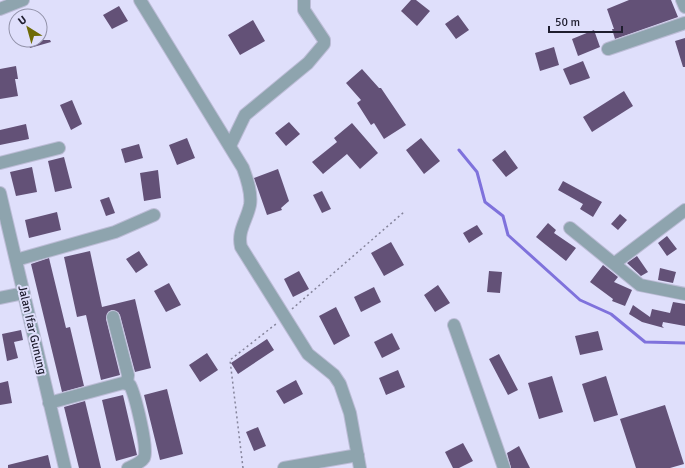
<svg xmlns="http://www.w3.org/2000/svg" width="685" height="468" font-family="Signika,sans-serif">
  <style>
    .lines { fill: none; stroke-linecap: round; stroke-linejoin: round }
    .stream { stroke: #7f72dc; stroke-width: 3 }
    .building { fill: #635177 }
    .minor-casing { stroke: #bcbcd6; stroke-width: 14 }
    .path { stroke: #85849b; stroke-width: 1.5; stroke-dasharray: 2 3; stroke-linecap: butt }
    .minor { stroke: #8ea4ae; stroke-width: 12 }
    .labels { text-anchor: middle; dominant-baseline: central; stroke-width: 4; stroke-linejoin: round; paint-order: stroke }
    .street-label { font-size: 12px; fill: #1f1e2f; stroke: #dfdffb }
  </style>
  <rect width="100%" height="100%" fill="#dfdffb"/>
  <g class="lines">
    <path class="stream" d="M 459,150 L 477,172 L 485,202 L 503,216 L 508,235 L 580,300 L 611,314 L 645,342 L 685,343"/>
  </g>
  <path class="building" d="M 411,0 L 416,0 L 430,11 L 417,26 L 401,11 Z
    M 629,0 L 671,0 L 678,17 L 615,39 L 612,29 L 614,29 L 607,9 Z
    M 119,6 L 128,21 L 112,29 L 103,15 Z
    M 458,15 L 469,30 L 456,39 L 445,24 Z
    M 253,20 L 265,41 L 240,55 L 228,35 Z
    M 594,30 L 600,47 L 578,56 L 572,39 Z
    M 685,38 L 685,67 L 683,67 L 675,41 Z
    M 27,40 L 50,40 L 51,42 L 30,48 Z
    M 554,47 L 559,65 L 540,71 L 535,53 Z
    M 583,61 L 590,78 L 570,85 L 563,69 Z
    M 16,66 L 18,79 L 15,79 L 18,96 L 0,99 L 0,69 Z
    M 362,69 L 379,88 L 381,88 L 406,125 L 384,139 L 374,123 L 371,125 L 357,103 L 361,100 L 346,83 Z
    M 624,91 L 633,106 L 592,132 L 583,117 Z
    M 72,100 L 82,124 L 71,130 L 60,105 Z
    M 289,122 L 300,134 L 286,146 L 275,133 Z
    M 352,123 L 378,153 L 360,169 L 347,154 L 323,174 L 312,162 L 337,142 L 334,138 Z
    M 26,124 L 29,139 L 0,145 L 0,130 Z
    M 187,138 L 195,158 L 177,165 L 169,145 Z
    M 421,138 L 440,161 L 424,174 L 406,150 Z
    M 139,144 L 143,158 L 125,163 L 121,149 Z
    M 505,150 L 518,168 L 506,177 L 492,160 Z
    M 64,157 L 72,188 L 55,192 L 48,161 Z
    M 32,167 L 37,192 L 16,196 L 10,172 Z
    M 278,169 L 289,201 L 281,208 L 282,210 L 267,215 L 254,178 Z
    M 158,170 L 161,198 L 144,201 L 140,173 Z
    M 563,181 L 602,202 L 593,217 L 580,209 L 583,204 L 558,190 Z
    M 322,191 L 331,209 L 322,213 L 313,195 Z
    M 109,197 L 115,213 L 106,216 L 100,200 Z
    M 57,212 L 61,230 L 29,238 L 25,220 Z
    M 620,214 L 627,220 L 618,230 L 611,224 Z
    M 548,223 L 556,230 L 554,233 L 576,248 L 566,261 L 536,237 Z
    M 477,225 L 483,234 L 469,243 L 463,233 Z
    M 667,236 L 677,249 L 667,256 L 658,243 Z
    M 391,242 L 404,265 L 384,276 L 371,253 Z
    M 90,251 L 102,307 L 135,299 L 151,368 L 135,372 L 120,315 L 118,312 L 112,310 L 108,312 L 106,319 L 120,375 L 101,380 L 86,315 L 77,317 L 64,257 Z
    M 139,251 L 148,265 L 136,273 L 126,259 Z
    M 637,256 L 648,272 L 641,276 L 627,263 Z
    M 49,258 L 66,328 L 70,327 L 84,386 L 62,392 L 31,264 Z
    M 603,265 L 618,277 L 614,282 L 632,290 L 625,306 L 612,301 L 613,299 L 590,282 Z
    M 660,268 L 676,272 L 673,283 L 658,280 Z
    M 299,271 L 309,289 L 293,297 L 284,279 Z
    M 489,271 L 502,272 L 500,293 L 487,292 Z
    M 169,283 L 181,305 L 166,312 L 154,291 Z
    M 438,285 L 450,303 L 435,312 L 424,295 Z
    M 374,287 L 381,302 L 361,312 L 354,297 Z
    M 673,302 L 685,304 L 685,326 L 663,322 L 662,326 L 664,328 L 642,322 L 629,314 L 633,305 L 650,317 L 652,309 L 670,313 Z
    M 336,307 L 350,336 L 334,345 L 319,316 Z
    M 21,330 L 23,340 L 14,342 L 18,358 L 7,361 L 2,334 Z
    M 598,331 L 603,350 L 580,355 L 575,336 Z
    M 392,333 L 400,349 L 382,358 L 374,342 Z
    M 267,339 L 274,350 L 238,374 L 231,363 Z
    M 207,353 L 218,370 L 200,382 L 189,365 Z
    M 499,354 L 518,390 L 508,395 L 489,359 Z
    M 398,370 L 405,387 L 386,395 L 379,378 Z
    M 552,376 L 563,412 L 539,419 L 528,383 Z
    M 606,376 L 618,415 L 594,422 L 582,384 Z
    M 296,380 L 303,394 L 284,404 L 276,391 Z
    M 8,381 L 12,403 L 0,405 L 0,383 Z
    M 167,389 L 183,454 L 160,460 L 144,395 Z
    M 123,395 L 137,455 L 116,461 L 102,400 Z
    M 85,401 L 101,468 L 79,468 L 64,407 Z
    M 665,405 L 684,464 L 670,468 L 636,468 L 620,419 Z
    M 258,427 L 266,446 L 254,451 L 246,432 Z
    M 463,443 L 473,461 L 459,468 L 453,468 L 445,452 Z
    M 519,446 L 530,468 L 511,468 L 507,453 Z
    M 48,455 L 51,468 L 8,468 L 8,465 Z"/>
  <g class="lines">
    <g class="minor-casing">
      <path id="minor" d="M 140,0 L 243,168 C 247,179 252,193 250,205 C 247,220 237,231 241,247 L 308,354 L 334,375 L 340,384 L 350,413 L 360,468
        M 682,0 L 685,7
        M 0,9 L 23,0
        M 608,49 L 685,23
        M 230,146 L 245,115 L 308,63 L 324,44 L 324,40 L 304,10 L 304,1
        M 0,163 L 59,148
        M 0,193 L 65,468
        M 570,228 L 640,285 L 685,294
        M 16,260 L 115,232 L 154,215
        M 615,263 L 685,210
        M 0,298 L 24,293
        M 113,317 L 128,375 L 127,383
        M 454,325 L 504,468
        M 49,403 L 123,383 L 130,385 C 135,395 149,450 144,458 C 141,463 132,466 128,468
        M 284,468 L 358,455"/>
    </g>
    <path class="path" d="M 292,309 L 404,212
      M 243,468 L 230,360 L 276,324"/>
    <use href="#minor" class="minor"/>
  </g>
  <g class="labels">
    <g class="street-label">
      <text transform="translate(32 330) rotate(77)">Jalan Ifar Gunung</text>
    </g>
  </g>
  <g transform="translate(28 28) rotate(323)"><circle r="19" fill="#dfdffb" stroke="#9292a9"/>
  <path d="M0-3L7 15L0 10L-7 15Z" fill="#6f6b06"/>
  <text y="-6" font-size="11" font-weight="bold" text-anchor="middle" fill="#1f1e2f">U</text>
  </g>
  <path d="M549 26v6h73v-6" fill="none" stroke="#1f1e2f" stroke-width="2"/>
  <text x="555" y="26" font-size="12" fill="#1f1e2f" stroke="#dfdffb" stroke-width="3" paint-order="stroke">50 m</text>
</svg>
